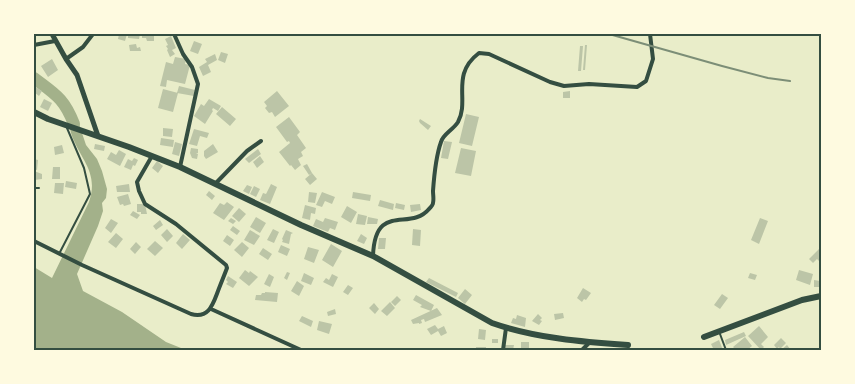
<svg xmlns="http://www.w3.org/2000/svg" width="855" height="384" font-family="Lato,sans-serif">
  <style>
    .water { fill: #a3b18a }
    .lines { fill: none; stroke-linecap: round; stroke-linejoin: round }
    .river { stroke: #a3b18a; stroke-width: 12 }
    .building { fill: #bcc5a7 }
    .service { stroke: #344e41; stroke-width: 2 }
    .minor { stroke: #344e41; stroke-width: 4 }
    .tertiary { stroke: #344e41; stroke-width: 5 }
    .trunk { stroke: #344e41; stroke-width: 6 }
    .rail { stroke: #7c8e77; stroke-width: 2 }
    .neatline { fill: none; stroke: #344e41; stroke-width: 2 }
  </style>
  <rect width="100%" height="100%" fill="#e9edc9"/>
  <path class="water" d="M 70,107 L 78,121 L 86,145 L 97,159 L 102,171 L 107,189 L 106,198 L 102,203 L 103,211 L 98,226 L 77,274 L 83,291 L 122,312 L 166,342 L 186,350 L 34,350 L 34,267 L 52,278 L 89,202 C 99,173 81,160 72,136 C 69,128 69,117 67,109 Z"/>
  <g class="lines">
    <path class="river" d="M 34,78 C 55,94 64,98 74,124"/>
  </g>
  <path class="building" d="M 119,34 L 127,34 L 125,41 L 118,39 Z
    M 128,34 L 140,34 L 139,39 L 128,38 Z
    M 142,34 L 154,34 L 154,41 L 147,41 L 146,38 L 142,38 Z
    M 171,36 L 176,48 L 172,50 L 175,54 L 170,57 L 167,50 L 168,49 L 166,46 L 168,45 L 165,39 Z
    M 194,41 L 202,44 L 198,54 L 190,51 Z
    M 136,44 L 137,48 L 140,47 L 141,51 L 130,51 L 129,45 Z
    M 585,45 L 587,45 L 585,70 L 583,70 Z
    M 580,46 L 583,46 L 581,71 L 578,71 Z
    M 221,52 L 228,54 L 225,63 L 218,60 Z
    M 215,54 L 217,60 L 208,65 L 211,72 L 203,76 L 199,67 L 207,62 L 205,59 Z
    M 175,57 L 186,59 L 185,64 L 190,65 L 185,84 L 167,80 L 166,87 L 160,86 L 166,62 L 173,64 Z
    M 52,59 L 58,70 L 48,77 L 41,66 Z
    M 34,86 L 42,91 L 39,96 L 34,92 Z
    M 179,86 L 195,90 L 194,96 L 177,93 Z
    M 163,89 L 178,93 L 173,112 L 158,108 Z
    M 277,91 L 289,106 L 275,117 L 272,112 L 269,113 L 265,108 L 267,106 L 264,102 Z
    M 570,91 L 570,98 L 563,98 L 563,92 Z
    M 44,99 L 52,103 L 48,111 L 40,107 Z
    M 209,99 L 221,106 L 218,111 L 213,108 L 212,110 L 213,111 L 205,124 L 194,116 L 201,104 L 204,106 Z
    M 222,107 L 236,119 L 230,126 L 216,114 Z
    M 466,114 L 479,117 L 472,146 L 459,143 Z
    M 289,117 L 300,132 L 297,135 L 306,148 L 301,152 L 303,156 L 298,159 L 301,165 L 295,170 L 291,165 L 290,166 L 279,152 L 290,143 L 289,141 L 287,142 L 276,127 Z
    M 420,119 L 431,126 L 428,130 L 420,123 L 419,121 Z
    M 163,128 L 173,129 L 172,137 L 163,136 Z
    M 194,129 L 209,133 L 207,138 L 200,136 L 197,146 L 189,144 Z
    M 161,138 L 174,140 L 173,147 L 160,145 Z
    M 444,141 L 452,142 L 448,159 L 441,158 Z
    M 175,142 L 182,144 L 179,156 L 172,154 Z
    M 95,144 L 105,146 L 104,151 L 94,149 Z
    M 213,144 L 218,152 L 206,159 L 204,156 L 204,151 Z
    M 62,145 L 64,153 L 55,155 L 54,147 Z
    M 191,148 L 198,149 L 198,153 L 196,154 L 198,154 L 197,159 L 192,158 L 190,153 Z
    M 461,148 L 476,151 L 471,176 L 455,173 Z
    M 258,149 L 261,154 L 249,163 L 245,159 Z
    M 119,150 L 126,154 L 120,166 L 107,159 L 111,152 L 116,155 Z
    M 260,156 L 264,162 L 257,168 L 253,162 Z
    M 134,158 L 138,160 L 135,166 L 133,165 L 131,170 L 124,167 L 128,159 L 132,161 Z
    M 34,159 L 38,160 L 37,170 L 34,169 Z
    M 157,161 L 163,166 L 158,173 L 152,168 Z
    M 307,164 L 312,173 L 309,175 L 303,166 Z
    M 53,167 L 60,167 L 60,179 L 52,179 Z
    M 34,171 L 42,174 L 42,179 L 34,180 Z
    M 312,173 L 317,179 L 310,185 L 305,179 Z
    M 66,181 L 77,183 L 76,189 L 65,187 Z
    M 55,183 L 64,183 L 63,194 L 54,193 Z
    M 129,184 L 130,192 L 117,192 L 116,186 Z
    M 271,184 L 277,187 L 270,204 L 260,200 L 263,193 L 266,194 Z
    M 247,185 L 252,187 L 249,194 L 243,191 Z
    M 254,186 L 260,189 L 256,197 L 250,194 Z
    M 209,191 L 215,196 L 212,200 L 206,195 Z
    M 309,192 L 317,193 L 315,203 L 308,202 Z
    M 322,192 L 335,197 L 332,204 L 325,201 L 322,207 L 316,205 Z
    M 353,192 L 371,195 L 370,201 L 352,198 Z
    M 128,194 L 131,204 L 124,206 L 123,204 L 120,205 L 117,197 Z
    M 380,200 L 394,204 L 393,210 L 378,206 Z
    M 227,202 L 234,207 L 224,220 L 213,213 L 220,203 L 224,205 Z
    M 396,203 L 405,205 L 404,210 L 395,208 Z
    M 137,204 L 145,204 L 147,214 L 141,214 L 141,212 L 137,212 Z
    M 420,204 L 421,210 L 411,212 L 410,205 Z
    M 305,205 L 316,208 L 315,214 L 311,213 L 310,220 L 302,218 Z
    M 347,206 L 357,212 L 351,223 L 341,217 Z
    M 239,208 L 246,214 L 239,222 L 232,216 Z
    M 133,211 L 140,215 L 137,219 L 130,215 Z
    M 358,214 L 367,216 L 365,225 L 356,224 Z
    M 256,217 L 266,223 L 260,233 L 250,227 Z
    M 368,217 L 378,219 L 377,224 L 367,224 Z
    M 231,218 L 236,221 L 233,224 L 228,221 Z
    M 325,218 L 338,222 L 335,230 L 330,228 L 328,232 L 313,226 L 316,219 L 323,222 Z
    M 760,218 L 768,221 L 759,244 L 751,240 Z
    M 111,219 L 118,223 L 111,233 L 105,228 Z
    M 160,220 L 163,225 L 156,230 L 153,226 Z
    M 233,226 L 240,231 L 237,235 L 230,230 Z
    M 167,229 L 173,236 L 167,242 L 161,235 Z
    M 273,229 L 279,232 L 274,243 L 267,240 Z
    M 413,229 L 421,230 L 420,246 L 412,245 Z
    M 250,230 L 260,236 L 254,245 L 244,240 Z
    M 286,230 L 293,233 L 291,234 L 289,244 L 282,242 L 283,240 L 282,239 Z
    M 116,233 L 123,239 L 116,248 L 108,242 Z
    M 183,234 L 190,240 L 182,249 L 176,243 Z
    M 361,234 L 367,238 L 364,244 L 357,241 Z
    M 227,235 L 234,240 L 230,246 L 223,241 Z
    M 379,238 L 386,238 L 385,249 L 378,249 Z
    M 155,241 L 163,248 L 155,256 L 147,249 Z
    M 136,242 L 141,247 L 135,254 L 130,249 Z
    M 242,242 L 249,248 L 242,257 L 234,250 Z
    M 331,244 L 342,251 L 333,267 L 322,260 Z
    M 281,245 L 290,249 L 287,256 L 278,252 Z
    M 308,247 L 319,250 L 314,263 L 304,259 Z
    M 263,248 L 272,254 L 268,260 L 259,254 Z
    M 819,249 L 821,251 L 821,263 L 817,259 L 813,263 L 809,259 Z
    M 245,270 L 249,273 L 250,271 L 258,277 L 249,286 L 239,278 Z
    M 799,270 L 813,274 L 810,285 L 796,280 Z
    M 287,272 L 290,273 L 287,280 L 284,278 Z
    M 304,273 L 314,278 L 311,285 L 301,281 Z
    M 750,273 L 757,275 L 755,280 L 748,278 Z
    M 269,274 L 274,277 L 270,287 L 264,284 Z
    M 332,274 L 338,277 L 333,287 L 323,282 L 326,278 L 329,280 Z
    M 228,276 L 237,282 L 233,288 L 226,284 L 228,282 L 226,280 Z
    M 429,278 L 458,293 L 456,297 L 426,282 Z
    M 814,280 L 820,281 L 820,287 L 814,287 Z
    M 297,281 L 304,286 L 299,296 L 291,291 Z
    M 348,285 L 353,288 L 348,295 L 343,292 Z
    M 583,288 L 591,293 L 586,300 L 584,299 L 582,302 L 577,298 Z
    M 465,289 L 472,295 L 465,304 L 458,298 Z
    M 265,292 L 278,293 L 277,302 L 255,300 L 256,295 L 261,295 L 262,293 L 265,293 Z
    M 722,294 L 728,298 L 720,309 L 714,305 Z
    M 416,295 L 434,305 L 431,311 L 420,307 L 422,305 L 413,300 Z
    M 397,296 L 401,300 L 395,306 L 391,302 Z
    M 390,302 L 395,308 L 387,316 L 381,311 Z
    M 374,303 L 379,309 L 375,314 L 369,308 Z
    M 437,308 L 442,315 L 425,322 L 424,319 L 421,320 L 422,323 L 419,324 L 419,323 L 413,324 L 411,320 Z
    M 335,309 L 336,314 L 328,316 L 327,312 Z
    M 563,313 L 564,318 L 555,320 L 554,314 Z
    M 538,314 L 542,318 L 540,320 L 542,321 L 539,325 L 532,321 Z
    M 517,315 L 526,318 L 525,327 L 511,323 L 513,318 L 516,319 Z
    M 302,316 L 313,321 L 311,327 L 299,321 Z
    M 319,321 L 332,324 L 329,334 L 317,330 Z
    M 435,325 L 438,329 L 444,326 L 447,333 L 441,336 L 438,331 L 431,335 L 427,329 Z
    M 759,326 L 768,337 L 761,344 L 764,347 L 761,350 L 748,336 Z
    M 479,329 L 486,330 L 485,340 L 478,339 Z
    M 744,332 L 746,336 L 726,345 L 725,340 Z
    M 745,337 L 752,346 L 747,350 L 736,350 L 733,347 Z
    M 781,338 L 786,343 L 780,349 L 779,347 L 777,349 L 774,345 Z
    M 492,339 L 498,339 L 498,343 L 492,343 Z
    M 719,340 L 723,350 L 714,350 L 711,344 Z
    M 521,342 L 529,342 L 529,350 L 521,350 Z
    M 505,345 L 514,345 L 513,350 L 505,350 Z
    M 787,345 L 791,350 L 781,350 Z
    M 476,347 L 486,347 L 486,350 L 476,350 Z"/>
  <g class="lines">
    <path class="service" d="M 34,188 L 39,188
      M 59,254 L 90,194 L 84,168 L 67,128
      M 720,334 L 726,350"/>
    <path class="minor" d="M 174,34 L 183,54 L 192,67 L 198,84 L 180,167
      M 34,45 L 55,41
      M 66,59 L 83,47 L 93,34
      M 216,183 L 247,151 L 261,141
      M 34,241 L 82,265 L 191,314 C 209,319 213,304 218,291 C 221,283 224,276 227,268 L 226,265 L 176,224 L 145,204 L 139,191 L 137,182 L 152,156
      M 373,256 C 375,201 410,232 429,209 C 431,207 433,205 433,203 C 434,199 433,195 433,191 C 434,177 436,156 441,142 C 443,134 453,130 458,122 C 470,100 450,75 479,53 L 489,54 L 550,82 L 564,86 L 589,84 L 637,87 L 646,81 L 653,59 L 650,34
      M 211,309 L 301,350
      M 503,350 L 506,328
      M 582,350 L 590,342"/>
    <path class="tertiary" d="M 52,34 L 66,59 L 77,75 L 98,136"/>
    <path class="trunk" d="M 34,112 L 48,119 L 129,147 L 180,167 L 301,225 L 373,256 L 492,323 C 535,338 583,342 628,345
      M 704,337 L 802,300 L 821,296"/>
    <path class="rail" d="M 609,34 L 722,66 L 768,78 L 790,81"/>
  </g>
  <rect width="855" height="384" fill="none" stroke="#fefae0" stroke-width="70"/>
  <rect x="35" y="35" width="785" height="314" class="neatline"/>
</svg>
